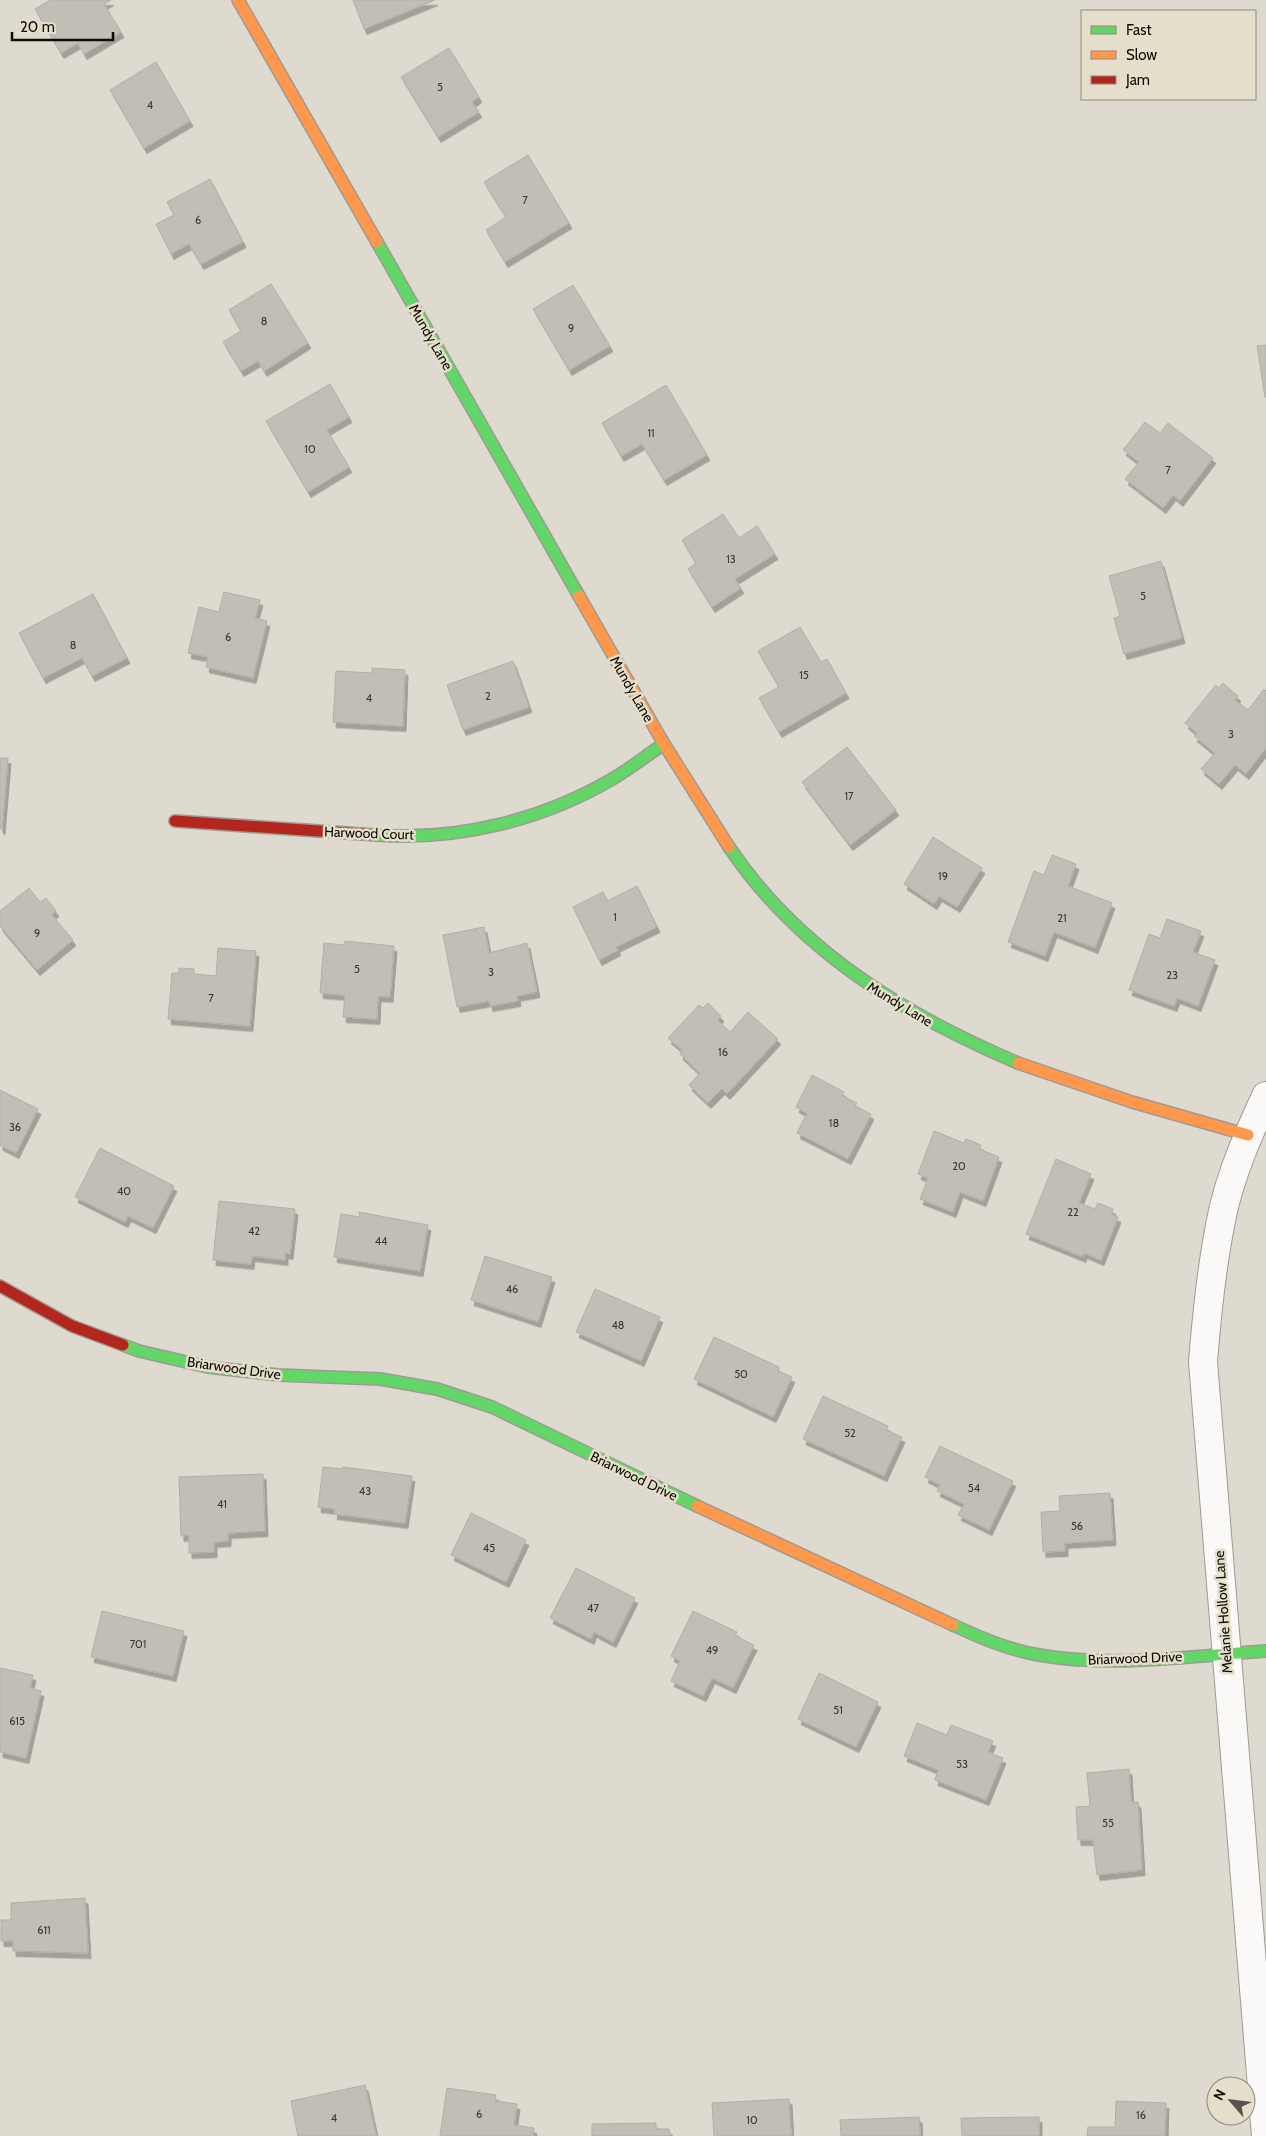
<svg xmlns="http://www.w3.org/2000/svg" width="1266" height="2136" font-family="Cabin,sans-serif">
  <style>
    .building { fill: #c1beb6; stroke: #b1afa7; filter: url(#shadow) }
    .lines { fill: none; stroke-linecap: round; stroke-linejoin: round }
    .street-casing { stroke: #9e9b92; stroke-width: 30 }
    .fast-casing { stroke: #9e9b92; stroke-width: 14 }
    .slow-casing { stroke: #9e9b92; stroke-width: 14 }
    .jam-casing { stroke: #9e9b92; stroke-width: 14 }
    .street { stroke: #faf9f8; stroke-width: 28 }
    .fast { stroke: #63d668; stroke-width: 11 }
    .slow { stroke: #ff974d; stroke-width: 11 }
    .jam { stroke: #b3261e; stroke-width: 11 }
    .labels { text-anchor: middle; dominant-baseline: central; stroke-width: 5; stroke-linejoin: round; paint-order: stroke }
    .number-label { font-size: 11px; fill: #3b3832 }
    .street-label { font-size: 14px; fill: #0e0c06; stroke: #e4deca }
  </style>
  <defs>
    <filter id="shadow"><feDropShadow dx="3" dy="5.5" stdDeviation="0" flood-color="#0004"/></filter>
  </defs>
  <rect width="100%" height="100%" fill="#dedad0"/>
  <path class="building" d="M 50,0 L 111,0 L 104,4 L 121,32 L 84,54 L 78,43 L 61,53 L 35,9 Z
    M 353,0 L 435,0 L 364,29 Z
    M 449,48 L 479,97 L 472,102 L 479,112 L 438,137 L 401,77 Z
    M 156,62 L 190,121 L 144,148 L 110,90 Z
    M 528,155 L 569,223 L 505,262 L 486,230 L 506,217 L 484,182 Z
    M 210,179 L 243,242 L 201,264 L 189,244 L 171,254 L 156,224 L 174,215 L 167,202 Z
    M 271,284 L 308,343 L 264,371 L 258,361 L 241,371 L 223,342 L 241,331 L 229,310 Z
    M 573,285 L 610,346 L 569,370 L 533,309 Z
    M 1266,345 L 1266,397 L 1265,397 L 1257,346 Z
    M 330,384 L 349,417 L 327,430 L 349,467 L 308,492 L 266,421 Z
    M 666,385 L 707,455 L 664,480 L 642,444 L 621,456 L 602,423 Z
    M 1145,422 L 1160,433 L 1168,423 L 1213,458 L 1180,501 L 1173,495 L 1163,508 L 1125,479 L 1139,462 L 1123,450 Z
    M 723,514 L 739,538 L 757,526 L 775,554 L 735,579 L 741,588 L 712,607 L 688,569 L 696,563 L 682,540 Z
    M 1161,561 L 1182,638 L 1124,654 L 1114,618 L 1120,616 L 1109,576 Z
    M 224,592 L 260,600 L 255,618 L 267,621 L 253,678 L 206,667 L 208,657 L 188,653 L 199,607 L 219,612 Z
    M 93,594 L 127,658 L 92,676 L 82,658 L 43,678 L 19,633 Z
    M 800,627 L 821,662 L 827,659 L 846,693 L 779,732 L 759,698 L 779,687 L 758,651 Z
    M 513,661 L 529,707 L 463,730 L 447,685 Z
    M 372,668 L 405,670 L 403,726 L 333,722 L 336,671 L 372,673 Z
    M 1223,683 L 1238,696 L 1235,700 L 1248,710 L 1264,689 L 1266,691 L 1266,748 L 1246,774 L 1235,765 L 1219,784 L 1201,769 L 1215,753 L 1194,736 L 1197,733 L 1185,723 L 1216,685 L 1219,688 Z
    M 847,747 L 896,810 L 850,845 L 802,782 Z
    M 0,758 L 8,758 L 2,829 L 0,828 Z
    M 933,837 L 982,868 L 957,907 L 939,896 L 934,904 L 904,884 Z
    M 1052,855 L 1076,864 L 1068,886 L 1112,903 L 1095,948 L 1054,932 L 1045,956 L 1008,942 L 1034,871 L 1044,875 Z
    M 637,886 L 657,927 L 616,947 L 618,950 L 599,960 L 573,907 L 603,892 L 607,901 Z
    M 29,888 L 40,902 L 46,898 L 56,911 L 52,915 L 73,940 L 37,970 L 0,926 L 0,911 Z
    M 1167,919 L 1201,931 L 1193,952 L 1215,960 L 1198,1006 L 1177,998 L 1174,1006 L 1129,990 L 1149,934 L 1160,938 Z
    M 484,927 L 489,953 L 527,943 L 537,992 L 517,996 L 518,1001 L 490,1006 L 489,1001 L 457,1007 L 443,935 Z
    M 345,941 L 394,946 L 390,997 L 378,996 L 377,1019 L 343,1017 L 345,995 L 320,993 L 324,943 L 344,945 Z
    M 218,948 L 256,951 L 250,1026 L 168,1019 L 172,973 L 179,973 L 179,968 L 194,969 L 194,974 L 216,976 Z
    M 708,1003 L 721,1016 L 718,1020 L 730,1032 L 748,1012 L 778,1039 L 727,1094 L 722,1089 L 708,1103 L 689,1085 L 700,1073 L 680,1054 L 682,1050 L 668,1038 L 699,1005 L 703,1008 Z
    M 812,1075 L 844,1092 L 842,1096 L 857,1103 L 855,1106 L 871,1114 L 848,1159 L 797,1133 L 807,1113 L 796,1107 Z
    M 0,1090 L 38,1109 L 16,1153 L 0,1145 Z
    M 934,1131 L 964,1143 L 966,1139 L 981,1145 L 979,1149 L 999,1157 L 983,1201 L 960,1192 L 953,1212 L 920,1199 L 928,1178 L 918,1174 Z
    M 100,1148 L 174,1186 L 153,1228 L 128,1216 L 125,1222 L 75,1197 Z
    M 1056,1159 L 1091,1174 L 1079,1203 L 1095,1209 L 1098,1203 L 1113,1209 L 1111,1214 L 1118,1217 L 1101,1260 L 1084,1253 L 1083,1257 L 1026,1234 Z
    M 219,1201 L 295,1209 L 290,1254 L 285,1253 L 285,1260 L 252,1256 L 251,1264 L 213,1260 Z
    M 359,1212 L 428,1225 L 420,1271 L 334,1257 L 341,1214 L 360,1217 Z
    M 485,1256 L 552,1277 L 538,1322 L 471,1300 Z
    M 595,1289 L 660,1317 L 641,1361 L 576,1332 Z
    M 714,1337 L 779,1367 L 778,1371 L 792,1377 L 773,1417 L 694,1379 Z
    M 823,1396 L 888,1426 L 886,1430 L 902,1437 L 884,1476 L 803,1439 Z
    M 940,1446 L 1013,1481 L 989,1530 L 958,1515 L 964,1504 L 937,1491 L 940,1485 L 925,1477 Z
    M 323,1467 L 343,1469 L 343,1467 L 412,1476 L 405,1523 L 334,1514 L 335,1509 L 318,1507 Z
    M 263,1474 L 265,1531 L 228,1533 L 228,1541 L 214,1542 L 214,1552 L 189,1553 L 189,1535 L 181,1536 L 179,1477 Z
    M 1110,1493 L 1113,1540 L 1065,1543 L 1065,1551 L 1043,1552 L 1041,1512 L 1060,1511 L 1059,1496 Z
    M 471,1513 L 526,1540 L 506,1582 L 451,1555 Z
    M 576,1568 L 635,1598 L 613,1642 L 594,1632 L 591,1639 L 550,1618 Z
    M 102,1611 L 184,1631 L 173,1676 L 91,1657 Z
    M 693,1611 L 737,1632 L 735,1636 L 754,1645 L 733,1688 L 712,1678 L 703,1696 L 671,1681 L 680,1661 L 671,1656 Z
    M 0,1668 L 33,1675 L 30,1688 L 41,1691 L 26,1758 L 0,1752 Z
    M 819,1673 L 878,1702 L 856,1747 L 798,1719 Z
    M 917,1723 L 947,1735 L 951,1725 L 993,1741 L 988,1752 L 1003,1758 L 986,1800 L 935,1780 L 938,1770 L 904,1756 Z
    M 1129,1769 L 1131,1802 L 1138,1802 L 1142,1870 L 1097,1875 L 1093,1840 L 1078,1840 L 1076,1807 L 1090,1806 L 1087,1773 Z
    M 85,1898 L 88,1953 L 13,1951 L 13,1941 L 1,1941 L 1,1920 L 11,1920 L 11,1903 Z
    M 365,2085 L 376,2136 L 298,2136 L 291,2101 Z
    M 447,2088 L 496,2095 L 495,2101 L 517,2104 L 514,2125 L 534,2128 L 533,2136 L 440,2136 Z
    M 789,2099 L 791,2136 L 714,2136 L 712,2103 Z
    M 1116,2101 L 1166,2103 L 1165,2136 L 1087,2136 L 1088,2127 L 1115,2127 Z
    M 919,2117 L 920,2136 L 841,2136 L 840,2120 Z
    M 1039,2117 L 1039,2136 L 962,2136 L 961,2118 Z
    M 656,2123 L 656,2129 L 669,2129 L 670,2136 L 592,2136 L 592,2124 Z"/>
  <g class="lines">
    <g class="street-casing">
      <path id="street" d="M 1266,2136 L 1203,1362 C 1207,1311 1212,1261 1223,1211 C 1232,1171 1249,1133 1266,1096"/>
    </g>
    <g class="fast-casing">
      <path id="fast" d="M 377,242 L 579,596
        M 376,835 C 458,841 543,820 614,778 C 631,768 647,755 664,744
        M 729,847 C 799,951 905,1015 1018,1063
        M 123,1345 L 139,1351 L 208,1367 L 278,1375 L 380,1379 L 437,1389 L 492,1407 L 697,1506
        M 953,1625 C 981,1638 1009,1650 1039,1655 C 1113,1668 1191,1656 1266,1651"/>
    </g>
    <g class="slow-casing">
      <path id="slow" d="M 238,0 L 377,242
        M 579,596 L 664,744 L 729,847
        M 1018,1063 L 1132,1102 L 1248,1135
        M 697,1506 L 953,1625"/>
    </g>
    <g class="jam-casing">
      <path id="jam" d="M 175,821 L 376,835
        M 0,1286 L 72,1326 L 123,1345"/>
    </g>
    <use href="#street" class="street"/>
    <use href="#fast" class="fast"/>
    <use href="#slow" class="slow"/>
    <use href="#jam" class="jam"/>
  </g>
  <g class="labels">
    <g class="number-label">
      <text x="440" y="87">5</text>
      <text x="150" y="105">4</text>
      <text x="525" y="200">7</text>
      <text x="198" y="220">6</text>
      <text x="264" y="321">8</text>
      <text x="571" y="328">9</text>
      <text x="651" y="433">11</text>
      <text x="310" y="449">10</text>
      <text x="1168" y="470">7</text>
      <text x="731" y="559">13</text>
      <text x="1143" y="596">5</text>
      <text x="228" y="637">6</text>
      <text x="73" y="645">8</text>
      <text x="804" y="675">15</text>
      <text x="488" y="696">2</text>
      <text x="369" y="698">4</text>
      <text x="1231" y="734">3</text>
      <text x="849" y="796">17</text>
      <text x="943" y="876">19</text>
      <text x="615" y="917">1</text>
      <text x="1062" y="918">21</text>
      <text x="37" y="933">9</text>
      <text x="357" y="969">5</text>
      <text x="491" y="972">3</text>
      <text x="1172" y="975">23</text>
      <text x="211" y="998">7</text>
      <text x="723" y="1052">16</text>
      <text x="834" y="1123">18</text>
      <text x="15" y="1127">36</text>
      <text x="959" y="1166">20</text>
      <text x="124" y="1191">40</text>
      <text x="1073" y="1212">22</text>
      <text x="254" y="1231">42</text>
      <text x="381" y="1241">44</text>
      <text x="512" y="1289">46</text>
      <text x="618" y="1325">48</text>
      <text x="741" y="1374">50</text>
      <text x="850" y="1433">52</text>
      <text x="974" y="1488">54</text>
      <text x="365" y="1491">43</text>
      <text x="222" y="1504">41</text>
      <text x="1077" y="1526">56</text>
      <text x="489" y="1548">45</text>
      <text x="593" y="1608">47</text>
      <text x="138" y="1644">701</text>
      <text x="712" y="1650">49</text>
      <text x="838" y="1710">51</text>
      <text x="17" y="1721">615</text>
      <text x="962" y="1764">53</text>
      <text x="1108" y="1823">55</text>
      <text x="44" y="1930">611</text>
      <text x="479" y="2114">6</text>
      <text x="1141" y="2115">16</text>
      <text x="334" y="2118">4</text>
      <text x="752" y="2120">10</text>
    </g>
    <g class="street-label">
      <text transform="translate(431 337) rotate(60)">Mundy Lane</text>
      <text transform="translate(632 689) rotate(60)">Mundy Lane</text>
      <text transform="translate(369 833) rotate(2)">Harwood Court</text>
      <text transform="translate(900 1004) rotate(31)">Mundy Lane</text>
      <text transform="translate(234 1368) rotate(8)">Briarwood Drive</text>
      <text transform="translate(634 1476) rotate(26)">Briarwood Drive</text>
      <text transform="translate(1223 1612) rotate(-94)">Melanie Hollow Lane</text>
      <text transform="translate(1135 1658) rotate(-2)">Briarwood Drive</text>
    </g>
  </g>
  <rect x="1081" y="10" width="175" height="90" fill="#e4deca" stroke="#8e8a7c"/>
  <rect x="1091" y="26" width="25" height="8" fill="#63d668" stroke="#8e8a7c"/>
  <text x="1126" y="35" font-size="15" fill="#0e0c06">Fast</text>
  <rect x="1091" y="51" width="25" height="8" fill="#ff974d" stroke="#8e8a7c"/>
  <text x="1126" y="60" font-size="15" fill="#0e0c06">Slow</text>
  <rect x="1091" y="76" width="25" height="8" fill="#b3261e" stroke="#8e8a7c"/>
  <text x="1126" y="85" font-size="15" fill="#0e0c06">Jam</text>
  <g transform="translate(1231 2101) rotate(298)"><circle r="24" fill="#e4deca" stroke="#8e8a7c"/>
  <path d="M0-4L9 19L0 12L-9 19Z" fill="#57544d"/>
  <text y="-8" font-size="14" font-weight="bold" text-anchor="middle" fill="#0e0c06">N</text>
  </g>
  <path d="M12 32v8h101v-8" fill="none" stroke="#0e0c06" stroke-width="2.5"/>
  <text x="20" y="32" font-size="15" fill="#0e0c06" stroke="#e4deca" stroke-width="4" paint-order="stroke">20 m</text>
</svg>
